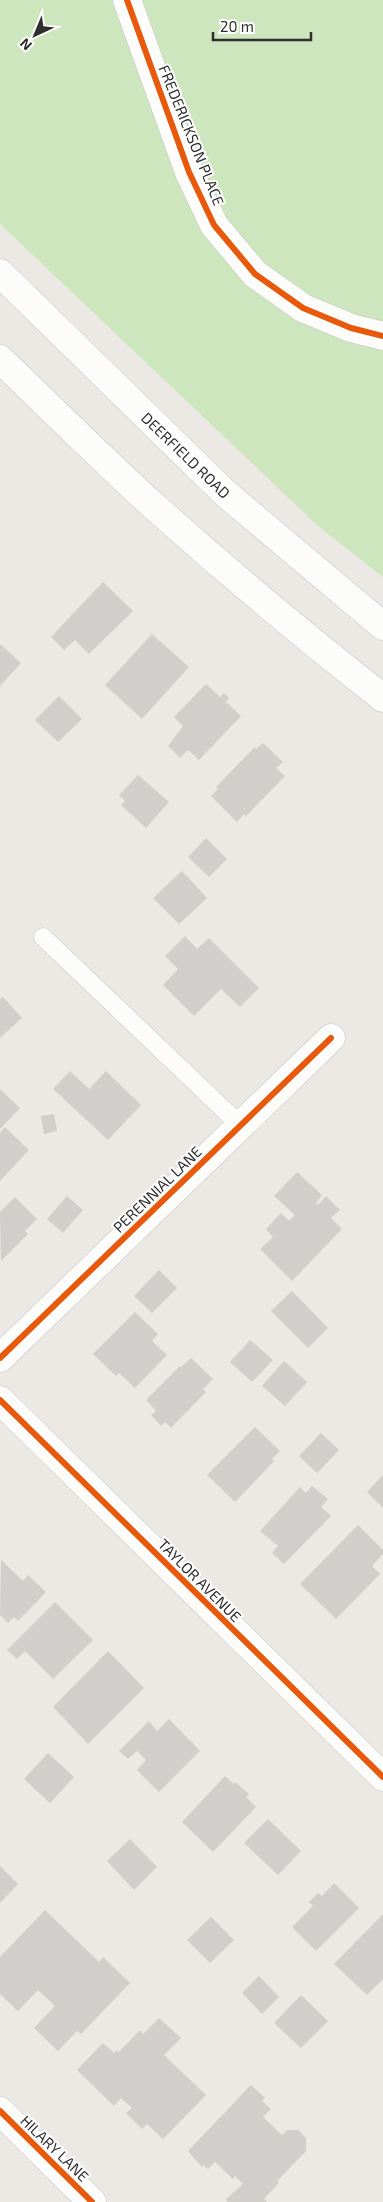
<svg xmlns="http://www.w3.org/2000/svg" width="383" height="2202" font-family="'Exo 2',sans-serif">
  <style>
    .green { fill: #cee6be }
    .building { fill: #d1cecb }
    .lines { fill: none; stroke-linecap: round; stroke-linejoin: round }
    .service-casing { stroke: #c5c4c5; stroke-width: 19 }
    .minor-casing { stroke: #c5c4c5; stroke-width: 29 }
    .secondary-casing { stroke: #c5c4c5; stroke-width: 29 }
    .service { stroke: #fcfcfb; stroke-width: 18 }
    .minor { stroke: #fcfcfb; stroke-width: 28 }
    .secondary { stroke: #fcfcfb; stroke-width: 28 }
    .cycleway-casing { stroke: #fff; stroke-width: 9 }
    .cycleway { stroke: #e8590c; stroke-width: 6 }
    .labels { text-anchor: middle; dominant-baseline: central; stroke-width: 4; stroke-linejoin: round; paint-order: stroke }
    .street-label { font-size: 15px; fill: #2e2e2e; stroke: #fff }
  </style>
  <rect width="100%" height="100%" fill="#ece8e4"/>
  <path class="green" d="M 0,0 L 383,0 L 383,577 L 318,526 L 0,224 Z"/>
  <path class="building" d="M 103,582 L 133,611 L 89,654 L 75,640 L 64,650 L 51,637 Z
    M 152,634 L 189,667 L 142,719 L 105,685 Z
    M 0,644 L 21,663 L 0,686 Z
    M 206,684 L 220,697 L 224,693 L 229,698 L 226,702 L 241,716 L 199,760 L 188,750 L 180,758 L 168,746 L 183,726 L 174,717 Z
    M 59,696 L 82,719 L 58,742 L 35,720 Z
    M 263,743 L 283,762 L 276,768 L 285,776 L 246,816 L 244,814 L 237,822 L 211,796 L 218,789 L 216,787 L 255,747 L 256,749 Z
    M 138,775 L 169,802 L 146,828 L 121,805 L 125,801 L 119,795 Z
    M 206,838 L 227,859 L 209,877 L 188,857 Z
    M 182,871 L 207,898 L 179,924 L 153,898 Z
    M 185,936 L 197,949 L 209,938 L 259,988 L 240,1007 L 221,989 L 194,1016 L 163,985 L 178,969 L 165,956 Z
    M 3,997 L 22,1018 L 0,1038 L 0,999 Z
    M 70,1071 L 89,1089 L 106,1071 L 141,1105 L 108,1140 L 53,1089 Z
    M 0,1089 L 20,1108 L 0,1129 Z
    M 54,1114 L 57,1131 L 44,1134 L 41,1116 Z
    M 5,1127 L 29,1150 L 0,1181 L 0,1133 Z
    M 297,1172 L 322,1195 L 316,1203 L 318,1205 L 326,1196 L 340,1210 L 331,1218 L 342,1229 L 292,1281 L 260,1249 L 273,1237 L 266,1229 L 281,1213 L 289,1221 L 295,1215 L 274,1196 Z
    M 67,1196 L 83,1210 L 63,1233 L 47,1219 Z
    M 15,1197 L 37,1219 L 25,1231 L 28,1234 L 1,1261 L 0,1212 Z
    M 159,1270 L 177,1288 L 152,1313 L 134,1296 Z
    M 292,1291 L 328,1328 L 308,1348 L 271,1311 Z
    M 135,1312 L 158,1334 L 152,1341 L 167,1355 L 135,1388 L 119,1373 L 116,1376 L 93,1354 Z
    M 250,1340 L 273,1360 L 252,1382 L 230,1362 Z
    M 191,1358 L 213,1379 L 203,1389 L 206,1392 L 171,1428 L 165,1422 L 161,1426 L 151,1415 L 156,1411 L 146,1400 L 180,1366 L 181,1367 Z
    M 284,1361 L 307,1382 L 285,1406 L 262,1386 Z
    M 255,1427 L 280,1451 L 272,1459 L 274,1461 L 235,1502 L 207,1475 Z
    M 321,1433 L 339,1450 L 317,1473 L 299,1456 Z
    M 383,1475 L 383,1508 L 367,1492 Z
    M 312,1486 L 328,1499 L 321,1507 L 331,1516 L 284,1564 L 272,1553 L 278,1546 L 260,1531 L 300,1487 L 306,1493 Z
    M 358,1525 L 383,1550 L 383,1554 L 372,1566 L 380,1574 L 336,1619 L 300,1584 Z
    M 1,1560 L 23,1581 L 28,1575 L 46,1592 L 18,1621 L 14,1617 L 8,1623 L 0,1615 Z
    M 55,1602 L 93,1640 L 53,1679 L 25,1651 L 17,1659 L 7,1650 Z
    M 108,1651 L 144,1688 L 88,1744 L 53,1707 Z
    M 169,1719 L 200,1751 L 159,1792 L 137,1770 L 146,1760 L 137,1751 L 128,1759 L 119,1751 L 149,1721 L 157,1731 Z
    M 48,1753 L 74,1777 L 50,1803 L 24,1779 Z
    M 225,1776 L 234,1784 L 235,1782 L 249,1794 L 246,1797 L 256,1807 L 213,1852 L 182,1822 Z
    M 268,1819 L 301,1851 L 278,1875 L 244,1843 Z
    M 130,1839 L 157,1867 L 134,1890 L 107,1861 Z
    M 0,1866 L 18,1884 L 0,1903 Z
    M 334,1883 L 359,1908 L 316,1951 L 292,1927 L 313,1906 L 309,1902 L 318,1893 L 322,1896 Z
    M 45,1910 L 99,1962 L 103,1957 L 130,1983 L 81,2034 L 77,2031 L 58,2051 L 34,2028 L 55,2006 L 38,1990 L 18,2011 L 0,1994 L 0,1957 Z
    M 383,1914 L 383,1979 L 367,1995 L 334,1964 Z
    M 211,1917 L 234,1940 L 210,1963 L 187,1940 Z
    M 259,1976 L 279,1997 L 262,2014 L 242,1993 Z
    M 301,1995 L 328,2021 L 301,2048 L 274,2023 Z
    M 159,2018 L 181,2038 L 164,2055 L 206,2095 L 163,2139 L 147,2124 L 142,2129 L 126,2113 L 132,2108 L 121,2098 L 114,2106 L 77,2070 L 103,2043 L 114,2053 L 117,2050 L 119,2052 L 140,2030 L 143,2034 Z
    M 251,2085 L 265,2098 L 262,2101 L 271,2109 L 263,2117 L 282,2135 L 287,2130 L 298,2130 L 306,2138 L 306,2151 L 277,2181 L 279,2183 L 264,2199 L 267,2202 L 227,2202 L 226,2199 L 243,2184 L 235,2176 L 233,2179 L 215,2162 L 208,2169 L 204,2165 L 202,2167 L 188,2151 Z"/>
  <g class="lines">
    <g class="service-casing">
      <path id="service" d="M 43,937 L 240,1125"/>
    </g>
    <g class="minor-casing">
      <path id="minor" d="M 127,0 L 189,172 L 214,225 L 255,274 L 303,308 L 351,328 L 383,336
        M 0,1358 L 331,1038
        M 0,1400 L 383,1777
        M 0,2111 L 92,2202"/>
    </g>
    <g class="secondary-casing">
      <path id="secondary" d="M 0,273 L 226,494 L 383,626
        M 0,359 C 52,409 103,460 156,508 C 230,574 305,637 383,698"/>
    </g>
    <use href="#service" class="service"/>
    <use href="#minor" class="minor"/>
    <use href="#secondary" class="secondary"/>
    <g class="cycleway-casing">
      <path id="cycleway" d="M 127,0 L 189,172 L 214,225 L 255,274 L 303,308 L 351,328 L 383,336
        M 0,1358 L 331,1038
        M 0,1400 L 383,1777
        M 0,2111 L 92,2202"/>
    </g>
    <use href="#cycleway" class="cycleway"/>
  </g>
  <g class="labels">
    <g class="street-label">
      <text transform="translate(192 135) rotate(68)">FREDERICKSON PLACE</text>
      <text transform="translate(186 455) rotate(44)">DEERFIELD ROAD</text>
      <text transform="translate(157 1189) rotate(-44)">PERENNIAL LANE</text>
      <text transform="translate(200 1580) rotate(45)">TAYLOR AVENUE</text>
      <text transform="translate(55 2148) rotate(44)">HILARY LANE</text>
    </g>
  </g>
  <g transform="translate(35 35) rotate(224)" stroke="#ffffff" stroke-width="4" paint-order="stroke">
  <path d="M0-4L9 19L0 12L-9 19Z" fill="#2e2e2e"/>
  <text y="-8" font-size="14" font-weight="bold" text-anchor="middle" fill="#2e2e2e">N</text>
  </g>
  <path d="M213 32v8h98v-8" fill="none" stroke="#2e2e2e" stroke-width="2.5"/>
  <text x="220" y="32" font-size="15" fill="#2e2e2e" stroke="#ffffff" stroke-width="4" paint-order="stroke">20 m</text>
</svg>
